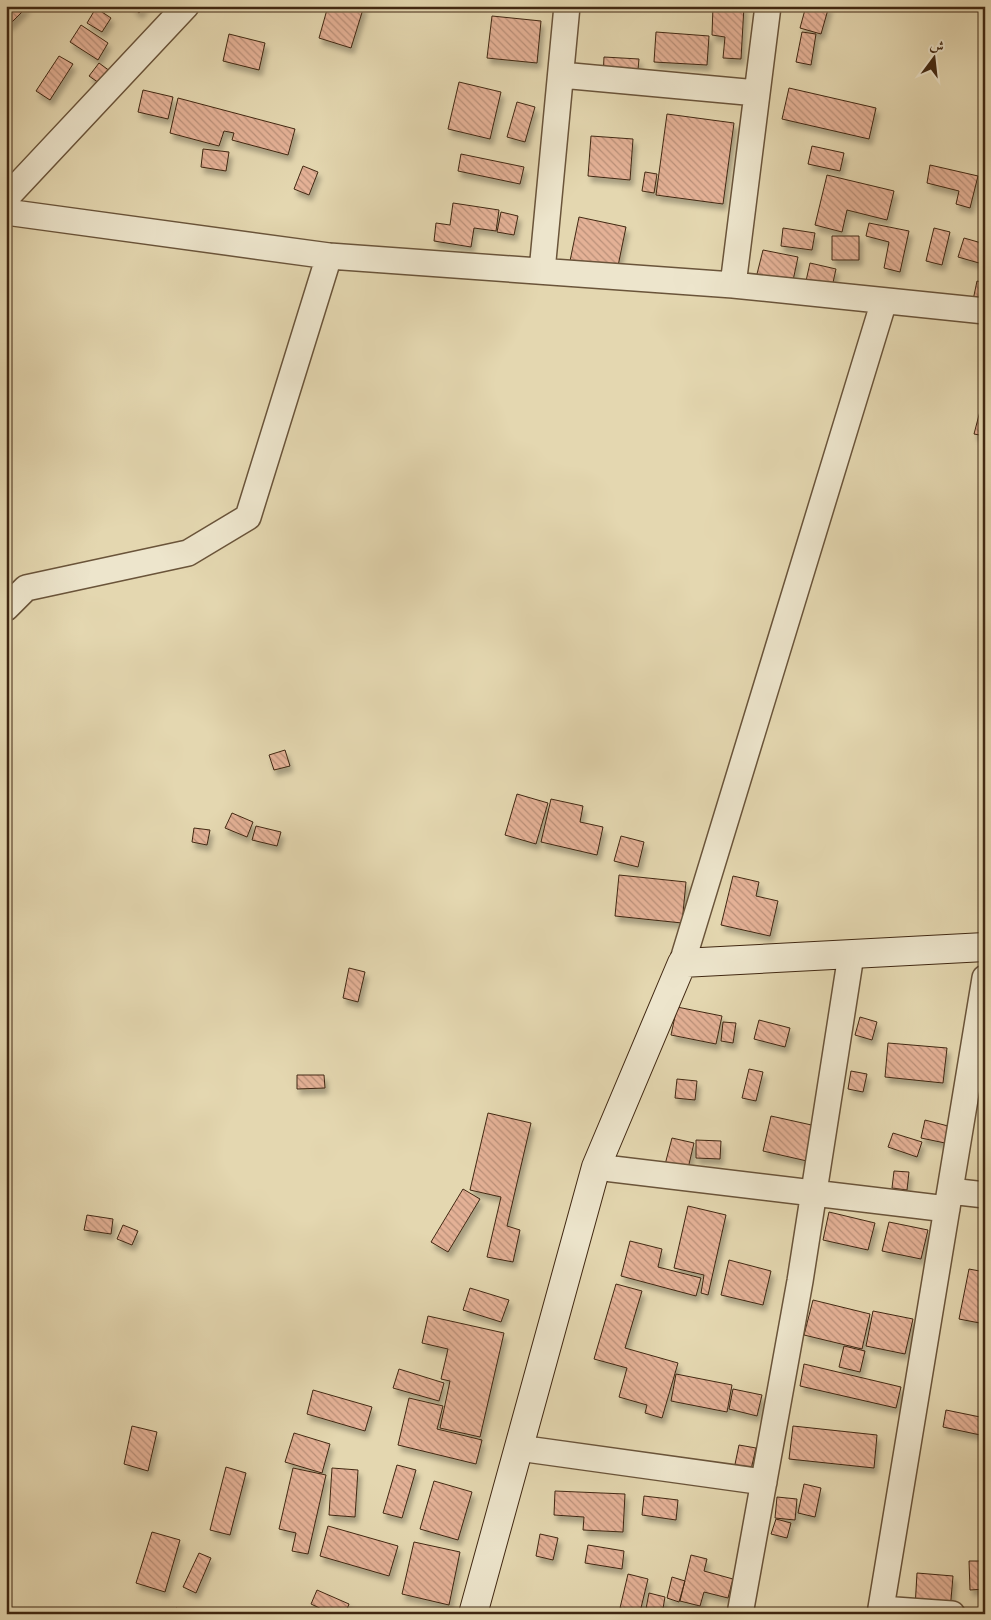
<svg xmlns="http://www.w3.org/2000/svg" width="991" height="1620" font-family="'Old Standard TT',Amiri,serif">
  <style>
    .building { fill: url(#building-back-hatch); stroke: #412812; filter: url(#shadow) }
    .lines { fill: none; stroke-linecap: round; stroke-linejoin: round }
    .street-casing { stroke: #6a543a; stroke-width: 28 }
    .secondary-casing { stroke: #412812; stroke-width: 30 }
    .street { stroke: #ede5cc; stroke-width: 25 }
    .secondary { stroke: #ede5cc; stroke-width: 28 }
  </style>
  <defs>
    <pattern id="building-back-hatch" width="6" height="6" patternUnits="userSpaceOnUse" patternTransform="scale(1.25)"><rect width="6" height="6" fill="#e4b196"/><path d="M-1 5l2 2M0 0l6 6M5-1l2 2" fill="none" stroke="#ba9079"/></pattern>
    <filter id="shadow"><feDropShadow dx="3" dy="5.5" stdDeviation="2.5" flood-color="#0004"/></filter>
  </defs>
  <rect width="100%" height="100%" fill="#e4d7b0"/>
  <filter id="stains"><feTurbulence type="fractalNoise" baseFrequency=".004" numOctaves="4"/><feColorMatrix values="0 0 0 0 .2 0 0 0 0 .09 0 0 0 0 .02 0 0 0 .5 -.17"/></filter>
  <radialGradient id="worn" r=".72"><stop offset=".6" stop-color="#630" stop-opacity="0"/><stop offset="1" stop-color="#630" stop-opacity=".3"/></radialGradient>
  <path class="building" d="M 6,6 L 28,6 L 8,26 L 6,24 Z
    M 131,6 L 146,6 L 139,13 Z
    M 328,6 L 364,6 L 351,48 L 319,38 Z
    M 713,6 L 744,6 L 741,59 L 723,58 L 725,37 L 712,35 Z
    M 806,6 L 829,6 L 821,34 L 800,28 Z
    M 96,8 L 111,18 L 102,32 L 87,23 Z
    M 492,16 L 541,21 L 537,63 L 487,58 Z
    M 81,25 L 108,43 L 98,60 L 70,42 Z
    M 656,32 L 709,36 L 707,65 L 654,62 Z
    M 802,32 L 816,34 L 811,65 L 796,62 Z
    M 229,34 L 265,43 L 259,70 L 223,61 Z
    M 59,56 L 73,64 L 50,100 L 36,91 Z
    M 604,57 L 639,59 L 637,80 L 603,77 Z
    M 99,63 L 118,77 L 109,90 L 89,76 Z
    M 459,82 L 501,92 L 490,139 L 448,129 Z
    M 789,88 L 876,108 L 869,139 L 782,119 Z
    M 143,90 L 173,97 L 168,119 L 138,112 Z
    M 178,98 L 295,129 L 288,155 L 232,140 L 234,133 L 224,131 L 219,146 L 170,133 Z
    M 517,102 L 535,107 L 525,142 L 507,137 Z
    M 667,114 L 734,123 L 723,204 L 656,195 Z
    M 591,136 L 633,139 L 630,180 L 588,176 Z
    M 812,146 L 844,153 L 840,171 L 808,164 Z
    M 203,149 L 229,152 L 226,171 L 201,167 Z
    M 461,154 L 524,167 L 520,184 L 458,171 Z
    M 930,165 L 978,176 L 970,208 L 956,204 L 959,191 L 927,183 Z
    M 303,166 L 318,172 L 309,195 L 294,189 Z
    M 645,172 L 657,174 L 654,193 L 642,191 Z
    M 827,175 L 894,191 L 887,220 L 847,210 L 842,232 L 815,225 Z
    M 453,203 L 499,210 L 496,231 L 474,228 L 471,247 L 434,241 L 436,223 L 450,225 Z
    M 501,212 L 518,216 L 514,235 L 497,232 Z
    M 579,217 L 626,227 L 617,271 L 570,261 Z
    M 869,223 L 909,231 L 900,272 L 884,268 L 889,242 L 866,236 Z
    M 783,228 L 815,233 L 812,250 L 781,246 Z
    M 934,228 L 950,232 L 942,265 L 926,261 Z
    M 832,236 L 859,236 L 859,260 L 832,260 Z
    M 964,238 L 985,244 L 979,263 L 958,257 Z
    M 763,250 L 798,257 L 791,290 L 755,282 Z
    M 810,263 L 836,269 L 830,296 L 804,290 Z
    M 977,281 L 985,283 L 985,308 L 972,305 Z
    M 985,392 L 985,436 L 974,434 Z
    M 285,750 L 290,766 L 274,770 L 269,755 Z
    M 517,794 L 548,803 L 536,844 L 505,835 Z
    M 551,799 L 583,806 L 580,822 L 603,827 L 597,855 L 541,842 Z
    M 232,813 L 253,822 L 247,837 L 225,828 Z
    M 256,826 L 281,832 L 277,846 L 252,840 Z
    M 194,828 L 210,830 L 207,845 L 192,842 Z
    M 621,836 L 644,842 L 638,867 L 614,861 Z
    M 619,875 L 686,882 L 682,923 L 615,916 Z
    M 733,876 L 759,882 L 756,896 L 778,901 L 770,936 L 721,925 Z
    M 349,968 L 365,972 L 358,1002 L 343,998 Z
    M 677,1007 L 722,1016 L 716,1044 L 671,1035 Z
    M 860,1017 L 877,1022 L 872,1040 L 855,1035 Z
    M 759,1020 L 790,1028 L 785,1047 L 754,1039 Z
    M 723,1022 L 736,1023 L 733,1043 L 721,1041 Z
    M 888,1043 L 947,1048 L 943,1083 L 885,1077 Z
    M 749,1069 L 763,1072 L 756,1101 L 742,1098 Z
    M 851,1071 L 867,1074 L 863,1092 L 848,1089 Z
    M 297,1075 L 324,1075 L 325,1088 L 297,1089 Z
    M 677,1079 L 697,1081 L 695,1100 L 675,1098 Z
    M 488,1113 L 531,1123 L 507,1226 L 520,1230 L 513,1262 L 487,1257 L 501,1197 L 470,1190 Z
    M 771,1116 L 816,1126 L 807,1161 L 763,1151 Z
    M 925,1120 L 948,1126 L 945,1143 L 921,1138 Z
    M 893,1133 L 922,1142 L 917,1157 L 888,1147 Z
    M 672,1138 L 694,1143 L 685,1181 L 662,1176 Z
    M 696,1140 L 721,1141 L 720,1159 L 696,1158 Z
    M 894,1171 L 909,1172 L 907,1190 L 892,1188 Z
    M 463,1189 L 480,1199 L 448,1252 L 431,1242 Z
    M 688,1206 L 726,1215 L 708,1295 L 701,1293 L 704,1275 L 674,1268 Z
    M 829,1212 L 875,1223 L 868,1250 L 823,1240 Z
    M 87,1215 L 113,1219 L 111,1234 L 84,1230 Z
    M 889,1222 L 928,1230 L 921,1259 L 882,1251 Z
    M 123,1225 L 138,1231 L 132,1245 L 117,1239 Z
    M 630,1241 L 662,1249 L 658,1267 L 701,1278 L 696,1296 L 621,1276 Z
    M 729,1260 L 771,1271 L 763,1305 L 721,1295 Z
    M 969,1269 L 985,1272 L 985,1324 L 959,1319 Z
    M 616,1284 L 642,1291 L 625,1348 L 678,1363 L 662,1418 L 645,1413 L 647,1405 L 619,1397 L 627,1368 L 594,1359 Z
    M 470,1288 L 509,1300 L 501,1322 L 463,1310 Z
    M 813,1300 L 870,1314 L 862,1349 L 804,1335 Z
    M 873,1311 L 913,1319 L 905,1354 L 866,1346 Z
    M 428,1316 L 504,1333 L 480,1437 L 440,1428 L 450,1381 L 441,1379 L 448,1349 L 422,1343 Z
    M 844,1346 L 865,1351 L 860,1372 L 839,1367 Z
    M 804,1364 L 901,1387 L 896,1408 L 800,1386 Z
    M 399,1369 L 444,1383 L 439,1401 L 393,1388 Z
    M 676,1374 L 732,1385 L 727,1412 L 671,1401 Z
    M 733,1389 L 762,1395 L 757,1416 L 729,1409 Z
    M 313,1390 L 372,1407 L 365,1431 L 307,1414 Z
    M 409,1398 L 443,1406 L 437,1429 L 482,1440 L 476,1464 L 398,1445 Z
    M 946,1410 L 985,1418 L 985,1436 L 943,1427 Z
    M 132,1426 L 157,1432 L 148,1471 L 124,1464 Z
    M 793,1426 L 877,1435 L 874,1468 L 789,1459 Z
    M 294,1433 L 330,1444 L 322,1473 L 285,1462 Z
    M 739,1445 L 756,1448 L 749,1478 L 733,1474 Z
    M 397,1465 L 416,1470 L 402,1518 L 383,1513 Z
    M 226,1467 L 246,1473 L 230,1535 L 210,1530 Z
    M 293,1468 L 326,1475 L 308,1554 L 292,1551 L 296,1533 L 279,1529 Z
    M 332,1468 L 358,1470 L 355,1517 L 329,1515 Z
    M 434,1481 L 472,1492 L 458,1540 L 420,1529 Z
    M 804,1484 L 821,1488 L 815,1517 L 798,1513 Z
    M 555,1491 L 625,1494 L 623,1532 L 583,1530 L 584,1517 L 554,1515 Z
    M 644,1496 L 678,1500 L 676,1520 L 642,1515 Z
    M 777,1497 L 797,1499 L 795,1520 L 775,1518 Z
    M 776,1519 L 791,1523 L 787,1538 L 771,1534 Z
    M 328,1526 L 398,1546 L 389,1576 L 320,1556 Z
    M 152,1532 L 180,1540 L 165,1592 L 136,1583 Z
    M 540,1534 L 558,1538 L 553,1560 L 536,1556 Z
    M 414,1542 L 460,1552 L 449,1605 L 402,1594 Z
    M 588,1545 L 624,1551 L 622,1569 L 585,1563 Z
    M 199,1553 L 211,1558 L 196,1593 L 183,1587 Z
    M 691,1555 L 707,1559 L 704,1571 L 733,1579 L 728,1598 L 704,1592 L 700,1606 L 680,1601 Z
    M 969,1561 L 985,1561 L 985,1589 L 970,1590 Z
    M 917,1573 L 953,1576 L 950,1611 L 915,1608 Z
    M 628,1574 L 648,1579 L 640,1612 L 620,1608 Z
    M 672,1577 L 685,1581 L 679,1602 L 667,1598 Z
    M 317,1590 L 349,1604 L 345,1614 L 332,1614 L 311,1604 Z
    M 649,1593 L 665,1597 L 662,1614 L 645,1614 Z
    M 176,1608 L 189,1614 L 173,1614 Z
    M 612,1610 L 632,1612 L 632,1614 L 612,1614 Z"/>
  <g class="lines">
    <g class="street-casing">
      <path id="street" d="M 561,75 L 757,93
        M 6,198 L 186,6
        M 6,212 L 329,256 L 733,285 L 985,311
        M 542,271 L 567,6
        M 733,285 L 768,6
        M 6,608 L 26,588 L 188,553 L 248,517 L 329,256
        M 682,963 L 884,301
        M 596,1167 L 947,1209
        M 950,1191 L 985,1195
        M 519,1448 L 764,1482
        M 881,1609 L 952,1614
        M 740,1614 L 800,1281 L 851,955
        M 880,1614 L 985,978"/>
    </g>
    <g class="secondary-casing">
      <path id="secondary" d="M 473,1614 L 596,1167 L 682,963 L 985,947"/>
    </g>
    <use href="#street" class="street"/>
    <use href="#secondary" class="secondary"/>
  </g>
  <rect width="991" height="1620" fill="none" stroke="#e4d7b0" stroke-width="25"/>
  <rect x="8" y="8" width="976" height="1605" fill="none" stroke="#412812" stroke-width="2.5"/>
  <rect x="12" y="12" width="966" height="1595" fill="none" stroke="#412812"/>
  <g transform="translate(934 58) rotate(15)" stroke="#ede5cc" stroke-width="4" paint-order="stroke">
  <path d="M0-4L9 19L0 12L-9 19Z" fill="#412812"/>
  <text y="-8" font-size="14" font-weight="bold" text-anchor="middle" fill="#412812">ش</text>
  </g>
  <rect width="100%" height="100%" filter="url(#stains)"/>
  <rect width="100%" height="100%" fill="url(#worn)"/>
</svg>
